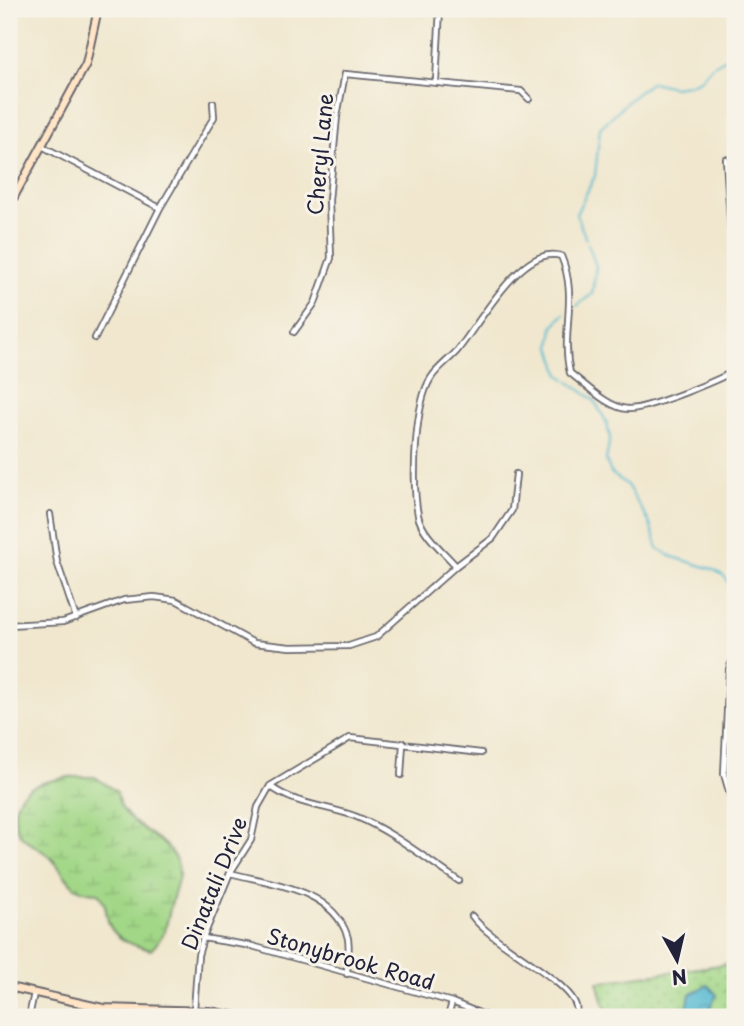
<svg xmlns="http://www.w3.org/2000/svg" width="744" height="1026" font-family="'Playpen Sans',sans-serif">
  <style>
    .grass { fill: url(#grass-dots); stroke: #627c61; stroke-width: 2 }
    .wetland { fill: url(#wetland-marsh); stroke: #627c61; stroke-width: 2 }
    .water { fill: url(#water-waves); stroke: #3a6e86; stroke-width: 2 }
    .lines { fill: none; stroke-linecap: round; stroke-linejoin: round }
    .stream { stroke: #53b9d1; stroke-width: 2 }
    .street-casing { stroke: #6a676e; stroke-width: 8 }
    .secondary-casing { stroke: #6a676e; stroke-width: 10 }
    .street { stroke: #fff; stroke-width: 4.5 }
    .secondary { stroke: #ffe4c6; stroke-width: 6 }
    .labels { text-anchor: middle; dominant-baseline: central; stroke-width: 6; stroke-linejoin: round; paint-order: stroke }
    .street-label { font-size: 21px; fill: #22223b; stroke: #f7f3e8 }
  </style>
  <defs>
    <pattern id="grass-dots" width="8" height="8" patternUnits="userSpaceOnUse" patternTransform="scale(1.75)"><rect width="8" height="8" fill="#a2d787"/><path d="M2 2h.1M6 6h.1" fill="none" stroke="#8bb875" stroke-width="1.8" stroke-linecap="round"/></pattern>
    <pattern id="wetland-marsh" width="20" height="14" patternUnits="userSpaceOnUse" patternTransform="scale(1.75)"><rect width="20" height="14" fill="#a2d787"/><path d="M1 5h8M5 5V1M11 12h8M15 12V8" fill="none" stroke="#8bb875"/></pattern>
    <pattern id="water-waves" width="16" height="10" patternUnits="userSpaceOnUse" patternTransform="scale(1.75)"><rect width="16" height="10" fill="#53b9d1"/><path d="M0 5q4-4 8 0t8 0" fill="none" stroke="#4496ab"/></pattern>
  </defs>
  <rect width="100%" height="100%" fill="#f7f3e8"/>
  <filter id="ink" filterUnits="userSpaceOnUse"><feTurbulence type="fractalNoise" baseFrequency=".0143" numOctaves="2"/><feDisplacementMap in="SourceGraphic" scale="14" xChannelSelector="R" yChannelSelector="G"/><feConvolveMatrix kernelMatrix="1 2 1 2 8 2 1 2 1" color-interpolation-filters="sRGB"/></filter>
  <filter id="wash" filterUnits="userSpaceOnUse"><feTurbulence type="fractalNoise" baseFrequency=".00686" numOctaves="4" result="noise"/><feDisplacementMap in="SourceGraphic" scale="28" xChannelSelector="R" yChannelSelector="G"/><feGaussianBlur stdDeviation="1.57" result="paint"/><feColorMatrix in="noise" values="0 0 0 0 0 0 0 0 0 0 0 0 0 0 0 0 0 1.4 0 .05"/><feComposite in="paint" operator="in"/></filter>
  <g filter="url(#wash)">
    <rect width="100%" height="100%" fill="#f0e7ce"/>
    <path class="grass" d="M 735,963 L 735,1017 L 608,1017 L 598,982 Z"/>
    <path class="wetland" d="M 69,777 L 95,777 L 117,792 C 119,831 181,835 179,875 C 178,883 174,893 172,901 C 165,927 169,930 151,950 C 136,946 116,941 109,924 C 104,910 109,908 98,893 C 66,892 69,875 49,856 C 41,849 25,842 19,833 C 15,826 15,819 15,812 C 17,784 46,782 69,777 Z"/>
    <path class="water" d="M 708,985 L 717,995 L 705,1017 L 691,1017 L 687,1009 L 690,994 Z"/>
    <g class="lines">
      <path class="stream" d="M 586,239 L 576,214 L 595,176 L 600,128 C 617,112 632,95 652,82 L 673,87 L 688,85 L 700,80 L 712,66 L 735,53
        M 577,306 L 592,294 L 596,266 L 588,244
        M 564,314 L 553,326 L 551,347 L 560,375 L 594,400 L 607,423 L 610,438 L 606,460 L 611,473 L 627,485 L 649,522 L 658,548 L 670,556 L 712,569 L 724,576 L 735,591"/>
    </g>
  </g>
  <g filter="url(#ink)">
    <g class="lines">
      <g class="street-casing">
        <path id="street" d="M 436,81 L 440,9
          M 42,146 L 160,208
          M 726,159 L 735,294
          M 294,332 L 315,303 L 331,258 L 329,200 L 337,116 L 345,74 L 521,91 L 529,99
          M 95,338 L 160,208 L 214,117 L 213,103
          M 50,514 L 57,562 L 76,618
          M 456,566 C 444,552 421,533 418,515 C 412,484 414,404 431,378 C 437,368 449,360 457,351 C 478,326 522,243 561,256 C 579,298 560,332 570,373 C 585,384 609,409 629,409 C 647,409 720,380 735,370
          M 9,625 L 63,622 L 124,600 L 154,597 L 176,600 L 254,643 L 290,647 L 349,646 L 376,637 L 456,566 L 493,538 L 512,510 L 516,474
          M 735,654 L 729,669 L 724,774 L 735,813
          M 401,775 L 403,743
          M 270,786 C 294,805 329,806 357,817 C 393,832 426,859 459,881
          M 230,873 C 271,884 331,888 347,935 C 351,946 347,962 347,974
          M 472,916 C 491,943 569,980 576,1006 C 577,1010 576,1014 575,1017
          M 203,938 L 252,946 L 452,1002 L 489,1017
          M 194,1010 L 198,955 L 203,938 L 230,873 L 251,840 L 258,807 L 270,786 L 350,738 L 481,753
          M 29,1017 L 34,993
          M 448,1017 L 452,1002"/>
      </g>
      <g class="secondary-casing">
        <path id="secondary" d="M 9,206 L 86,64 L 98,9
          M 9,987 L 103,1008 L 209,1011 L 243,1017"/>
      </g>
      <use href="#street" class="street"/>
      <use href="#secondary" class="secondary"/>
    </g>
  </g>
  <g class="labels">
    <g class="street-label">
      <text transform="translate(319 154) rotate(-85)">Cheryl Lane</text>
      <text transform="translate(213 883) rotate(-68)">Dinatali Drive</text>
      <text transform="translate(351 958) rotate(16)">Stonybrook Road</text>
    </g>
  </g>
  <rect width="744" height="1026" fill="none" stroke="#f7f3e8" stroke-width="35"/>
  <g transform="translate(677 960) rotate(172)" stroke="#f7f3e8" stroke-width="5" paint-order="stroke">
  <path d="M0-5L12 26L0 18L-12 26Z" fill="#22223b"/>
  <text y="-10" font-size="19" font-weight="bold" text-anchor="middle" fill="#22223b">N</text>
  </g>
</svg>
